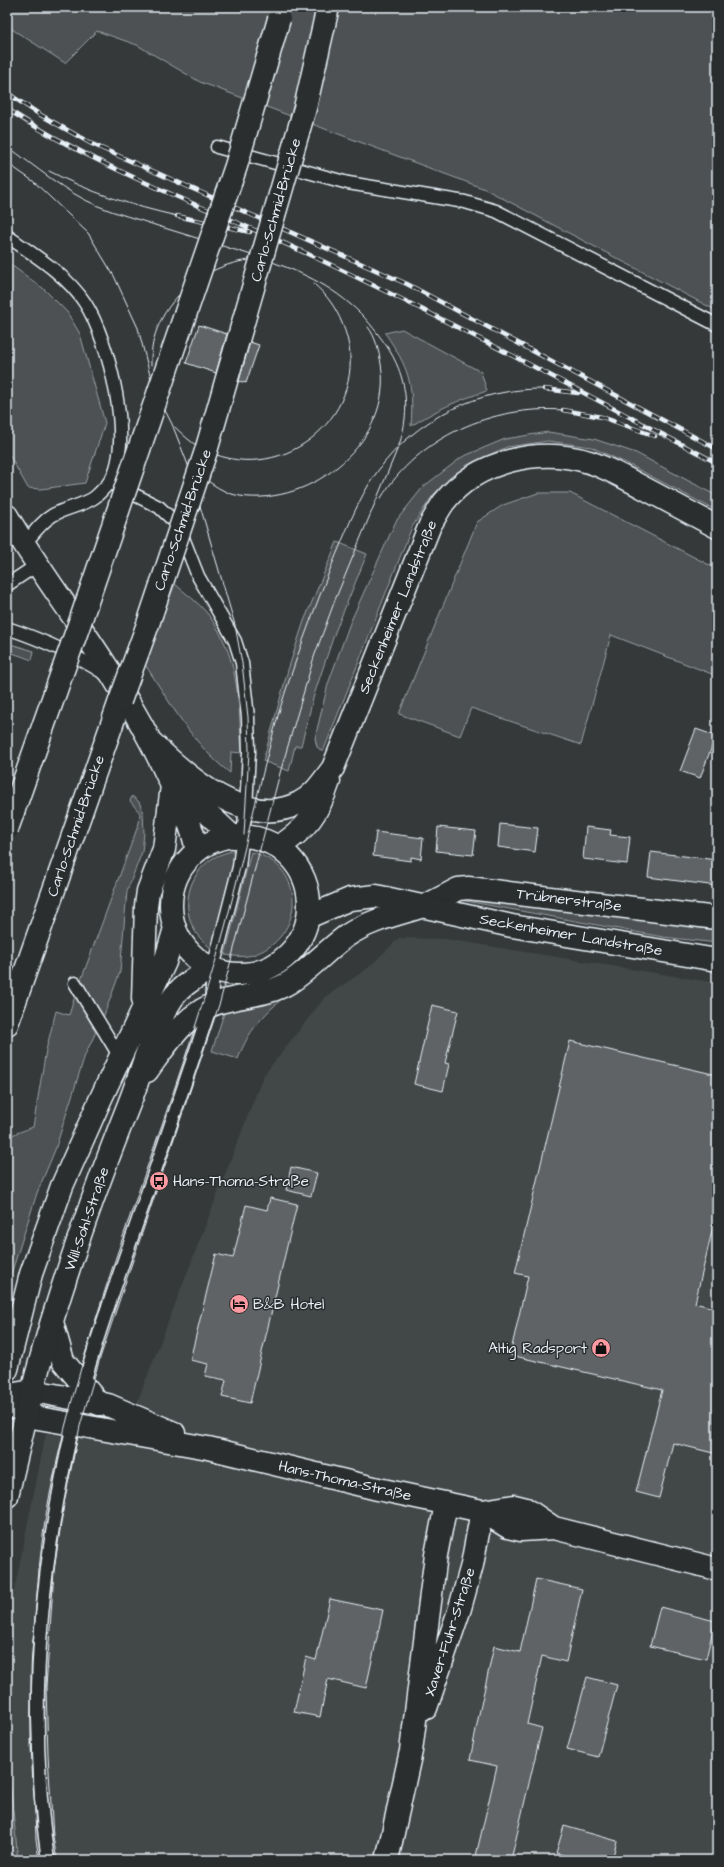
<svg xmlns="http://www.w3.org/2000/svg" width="724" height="1867" font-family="'Architects Daughter',sans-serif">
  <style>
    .built { fill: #424647 }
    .green { fill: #4d5152; stroke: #9aa1a5 }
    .building { fill: #5f6365; stroke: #e8f1f8 }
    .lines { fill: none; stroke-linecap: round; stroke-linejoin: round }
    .lane-casing { stroke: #e8f1f8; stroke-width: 15 }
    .street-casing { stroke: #e8f1f8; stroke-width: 25 }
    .secondary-casing { stroke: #e8f1f8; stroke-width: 25 }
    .primary-casing { stroke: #e8f1f8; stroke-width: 25 }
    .lane { stroke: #2a2d2e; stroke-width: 12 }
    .street { stroke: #2a2d2e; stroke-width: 22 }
    .secondary { stroke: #2a2d2e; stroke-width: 22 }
    .primary { stroke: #2a2d2e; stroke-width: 22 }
    .tram { stroke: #e8f1f8; stroke-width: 1 }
    .rail-casing { stroke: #e8f1f8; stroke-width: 4.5 }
    .rail { stroke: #2a2d2e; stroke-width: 3; stroke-dasharray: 9; stroke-linecap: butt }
    .highway-bridge-casing { stroke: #e8f1f8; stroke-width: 25; stroke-linecap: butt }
    .highway-bridge { stroke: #2a2d2e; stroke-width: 22 }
    .labels { text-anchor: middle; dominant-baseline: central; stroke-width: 3; stroke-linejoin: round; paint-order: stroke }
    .street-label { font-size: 15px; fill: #e8f1f8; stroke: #2a2d2e }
    .poi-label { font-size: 15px; fill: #e8f1f8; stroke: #2a2d2e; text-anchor: start }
  </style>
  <rect width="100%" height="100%" fill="#35393a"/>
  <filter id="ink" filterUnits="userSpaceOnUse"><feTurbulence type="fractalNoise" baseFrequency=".025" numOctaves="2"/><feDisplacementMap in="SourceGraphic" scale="8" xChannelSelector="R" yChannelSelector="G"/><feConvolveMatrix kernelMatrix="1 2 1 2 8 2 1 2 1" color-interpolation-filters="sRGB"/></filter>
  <g filter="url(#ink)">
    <path class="built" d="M 399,938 L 446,939 L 717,983 L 717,1860 L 7,1860 L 7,1626 L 46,1433 L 121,1444 L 263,1076 L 325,997 L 368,968 Z"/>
    <path class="green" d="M 7,7 L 717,7 L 717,311 L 485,189 L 200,82 L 137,45 L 97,31 L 65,63 L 7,26 Z
      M 7,262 L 44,289 L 67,312 L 80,334 L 105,423 L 85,483 L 41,489 L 28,488 L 7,451 Z
      M 402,329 L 481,372 L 487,391 C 458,400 436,410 411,426 C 414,384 409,368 385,333 Z
      M 548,432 L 594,439 L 636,453 L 717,496 L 717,511 L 628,464 L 591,447 L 548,441 L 507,447 L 466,466 L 433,495 L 412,527 L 323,752 L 317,747 L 315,738 L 328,684 L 350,623 L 396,521 L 423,487 L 462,457 L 505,439 Z
      M 538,493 L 570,493 L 717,569 L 717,676 L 611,635 L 581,745 L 471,708 L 460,736 L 399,714 L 477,522 L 503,505 Z
      M 337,542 L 367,554 L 335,632 L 314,695 L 301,746 L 295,746 L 289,771 L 263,761 L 288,670 L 304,621 Z
      M 175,584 C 185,593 198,602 207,613 C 240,656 238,701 242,753 L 231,752 L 230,773 C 192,744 170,702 144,663 Z
      M 7,643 L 34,651 L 32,660 L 7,651 Z
      M 132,796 L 139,802 L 143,811 L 144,833 L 142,852 L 127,891 L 120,972 L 103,1018 L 81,980 L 139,823 L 140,813 L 130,801 Z
      M 236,850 L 212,949 C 206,944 200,939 196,933 C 180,908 188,874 213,858 C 220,854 228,852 236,850 Z
      M 251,852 C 262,855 272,859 280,868 C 306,897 291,942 255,954 C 245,958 235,956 225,955 Z
      M 461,897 L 717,930 L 717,943 L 663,937 L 460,900 Z
      M 75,996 L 96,1032 L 85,1055 L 55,1150 L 37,1193 L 7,1287 L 7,1141 L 9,1136 L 33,1127 L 46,1050 L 56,1011 L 69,1015 Z
      M 285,996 C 262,1017 249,1029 238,1059 L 212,1051 L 224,1013 L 265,1005 Z
      M 7,1769 L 9,1770 L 18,1860 L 7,1860 Z"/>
    <path class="building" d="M 199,325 L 227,334 L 216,373 L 186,363 Z
      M 250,342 L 259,345 L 246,383 L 239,381 Z
      M 696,729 L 716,736 L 700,778 L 680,771 Z
      M 500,824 L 538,828 L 535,852 L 498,847 Z
      M 438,827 L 476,831 L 473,855 L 436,851 Z
      M 586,827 L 611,830 L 610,835 L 630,837 L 627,864 L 583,859 Z
      M 376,832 L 423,838 L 421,859 L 411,857 L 411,861 L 373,856 Z
      M 651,852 L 717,860 L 717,886 L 648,877 Z
      M 432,1005 L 458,1011 L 445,1063 L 449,1064 L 443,1091 L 414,1084 Z
      M 570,1041 L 717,1075 L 717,1210 L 695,1303 L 717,1309 L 717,1454 L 673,1443 L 659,1498 L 636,1492 L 662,1390 L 510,1355 L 528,1276 L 515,1273 Z
      M 291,1167 L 317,1173 L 311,1196 L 286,1190 Z
      M 270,1198 L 297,1204 L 250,1403 L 222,1397 L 226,1380 L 205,1376 L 208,1364 L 190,1360 L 216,1254 L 233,1258 L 246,1205 L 267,1210 Z
      M 536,1579 L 582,1589 L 566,1662 L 542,1656 L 527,1724 L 542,1728 L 511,1860 L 475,1860 L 497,1766 L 470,1760 L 479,1714 L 494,1646 L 520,1652 Z
      M 330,1599 L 383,1610 L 366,1688 L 328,1679 L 320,1717 L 294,1712 L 306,1657 L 316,1660 Z
      M 660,1607 L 715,1621 L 706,1659 L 650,1646 Z
      M 587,1677 L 617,1685 L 598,1757 L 567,1749 Z
      M 564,1826 L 617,1841 L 612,1860 L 581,1860 L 556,1853 Z"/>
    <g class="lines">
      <g class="lane-casing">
        <path id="lane" d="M 217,147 L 348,183 L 465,202 L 496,211 L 717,325
          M 7,236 C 34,255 67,275 85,303 C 108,338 137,448 108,484 C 104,488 100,493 95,497 C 85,505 65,508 53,515 C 41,522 33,534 24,545
          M 7,585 L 37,565
          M 7,628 C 43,640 73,653 105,674
          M 75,983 L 120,1057
          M 48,1860 C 27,1716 40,1566 73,1425 C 88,1362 110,1301 131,1240 C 158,1162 185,1084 211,1005 L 213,968 L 239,867 L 246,808 L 249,752 L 248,717 L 242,663 L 235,641 L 198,576 L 178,525 L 159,507 L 109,482"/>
      </g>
      <g class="street-casing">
        <path id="street" d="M 425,906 L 458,889 L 468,888 L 717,918
          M 52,1322 L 63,1361 L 99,1404
          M 14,1394 L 33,1391 L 108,1405 L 174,1433
          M 7,1401 L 27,1416 L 208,1448 L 378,1489 L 482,1511 L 508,1527 L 521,1530 L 554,1528 L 717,1569
          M 482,1511 L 514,1506 L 526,1509 L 554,1528
          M 426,1708 L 460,1608 L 472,1565 L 482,1511
          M 387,1860 L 411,1751 L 436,1555 L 446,1504"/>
      </g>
      <g class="secondary-casing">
        <path id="secondary" d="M 7,516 C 40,573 81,624 115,680 C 134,710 151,741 166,773 C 178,799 192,823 197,851
          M 151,742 C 187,777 246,830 299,803 C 314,796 323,781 333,768 L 430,525 C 435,517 439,509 444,502 C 477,460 540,447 589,462 C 608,468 627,479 644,488 C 668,501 693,514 717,527
          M 179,774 L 201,807 L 233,837
          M171 905a69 69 0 1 1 138 0a69 69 0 1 1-138 0Z
          M 278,847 C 306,830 319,812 329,781
          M 308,917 L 350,899 L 376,896 L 512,926 L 717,960
          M 143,999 L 146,906 L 148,891 L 164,849 L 172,786
          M 147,1071 C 167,1044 186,1012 220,1002 C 243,995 270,995 290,982 C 310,969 326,951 345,937 C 368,921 394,915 421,907
          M 7,1369 L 31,1274 L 62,1186 L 101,1098 L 165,962 L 175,928
          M 7,1496 C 17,1455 26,1413 37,1373 C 62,1281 94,1192 129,1104 C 143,1069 151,1031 172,999 C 181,985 199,975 213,968"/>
      </g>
      <g class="primary-casing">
        <path id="primary" d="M 7,1024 L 120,701"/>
      </g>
      <use href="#lane" class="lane"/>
      <use href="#street" class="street"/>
      <use href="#secondary" class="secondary"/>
      <use href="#primary" class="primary"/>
      <path class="tram" d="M 7,146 C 36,167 65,192 98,206 C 117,214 138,219 158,226 C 187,235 216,244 245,253 C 283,265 320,278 350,304 C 365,316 375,330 386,345 C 407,376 411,410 399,445 L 335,600 L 314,657 L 280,773 L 220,1002 L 100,1358 L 80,1426 L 64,1503 L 54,1571 L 46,1687 L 48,1755 L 53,1836 L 57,1860
        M 7,163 L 33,181 L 88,233 L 114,276 L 138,328 L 153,387 L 172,424 L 188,465 L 235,625 L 242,663 L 248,717 L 249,752 L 244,835
        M 49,171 C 89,192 132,206 177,216
        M 151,365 C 149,306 202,262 259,259
        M 175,427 C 186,438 198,449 214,454 C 294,484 377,403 342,323 C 336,308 327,295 314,284
        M 188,465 C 203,477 220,493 240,496 C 312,507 394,440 381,364 C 379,352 376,337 368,327
        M 381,498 C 419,436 493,405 563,410
        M 39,1860 L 36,1839 C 34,1785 31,1731 31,1677 C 31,1658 33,1639 35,1620 C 38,1579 41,1539 49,1499 C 85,1313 164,1138 217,956 C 240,876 256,793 279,712 C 294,663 312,615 331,567 C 345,535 357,500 377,472 C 416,418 478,388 544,389"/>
      <g class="rail-casing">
        <path id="rail" d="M 7,93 L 39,114 L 92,144 L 407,284 L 717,449
          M 7,109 C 102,171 210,208 312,256 C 449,320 583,393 717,463
          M 177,216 L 250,232
          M 544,389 L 578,393
          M 563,410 L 602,417 L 655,436"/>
      </g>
      <use href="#rail" class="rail"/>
      <g class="highway-bridge-casing">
        <path id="highway-bridge" d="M 120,701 L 148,624 L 206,451 L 305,108 L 328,7
          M 7,829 L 80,622 L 236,166 L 279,19"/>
      </g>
      <use href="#highway-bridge" class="highway-bridge"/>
    </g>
  </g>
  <defs>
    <g id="bus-disc" transform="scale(1)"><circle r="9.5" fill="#ff9aa2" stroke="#2a2d2e"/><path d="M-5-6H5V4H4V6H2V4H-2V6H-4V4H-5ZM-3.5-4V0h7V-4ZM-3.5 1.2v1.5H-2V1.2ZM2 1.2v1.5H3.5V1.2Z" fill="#111"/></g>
    <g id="hotel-disc" transform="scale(1)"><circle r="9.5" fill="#ff9aa2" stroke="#2a2d2e"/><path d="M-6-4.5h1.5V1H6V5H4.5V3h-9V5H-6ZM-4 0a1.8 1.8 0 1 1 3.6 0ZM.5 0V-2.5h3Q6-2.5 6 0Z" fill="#111"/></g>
    <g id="shop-disc" transform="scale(1)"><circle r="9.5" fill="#ff9aa2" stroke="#2a2d2e"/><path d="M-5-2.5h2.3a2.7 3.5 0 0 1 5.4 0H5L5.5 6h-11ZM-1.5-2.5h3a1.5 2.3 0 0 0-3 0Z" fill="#111"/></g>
  </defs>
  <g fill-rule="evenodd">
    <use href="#bus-disc" x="159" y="1181"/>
    <use href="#hotel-disc" x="239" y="1304"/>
    <use href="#shop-disc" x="601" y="1348"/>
  </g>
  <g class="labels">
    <g class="street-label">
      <text transform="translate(276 210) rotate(-74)">Carlo-Schmid-Brücke</text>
      <text transform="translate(183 520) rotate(-71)">Carlo-Schmid-Brücke</text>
      <text transform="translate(398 607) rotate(-68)">Seckenheimer Landstraße</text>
      <text transform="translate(76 826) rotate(-71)">Carlo-Schmid-Brücke</text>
      <text transform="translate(569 900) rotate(7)">Trübnerstraße</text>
      <text transform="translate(571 935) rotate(10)">Seckenheimer Landstraße</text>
      <text transform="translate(87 1219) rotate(-71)">Will-Sohl-Straße</text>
      <text transform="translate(345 1481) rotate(13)">Hans-Thoma-Straße</text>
      <text transform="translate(450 1632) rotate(-72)">Xaver-Fuhr-Straße</text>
    </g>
    <g class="poi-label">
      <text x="173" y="1181">Hans-Thoma-Straße</text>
      <text x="253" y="1304">B&amp;B Hotel</text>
      <text x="587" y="1348" text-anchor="end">Altig Radsport</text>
    </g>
  </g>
  <rect width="724" height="1867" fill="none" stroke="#2a2d2e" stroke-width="24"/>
  <rect x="12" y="12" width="700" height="1843" fill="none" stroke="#e8f1f8" stroke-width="1.5" filter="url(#ink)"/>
</svg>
